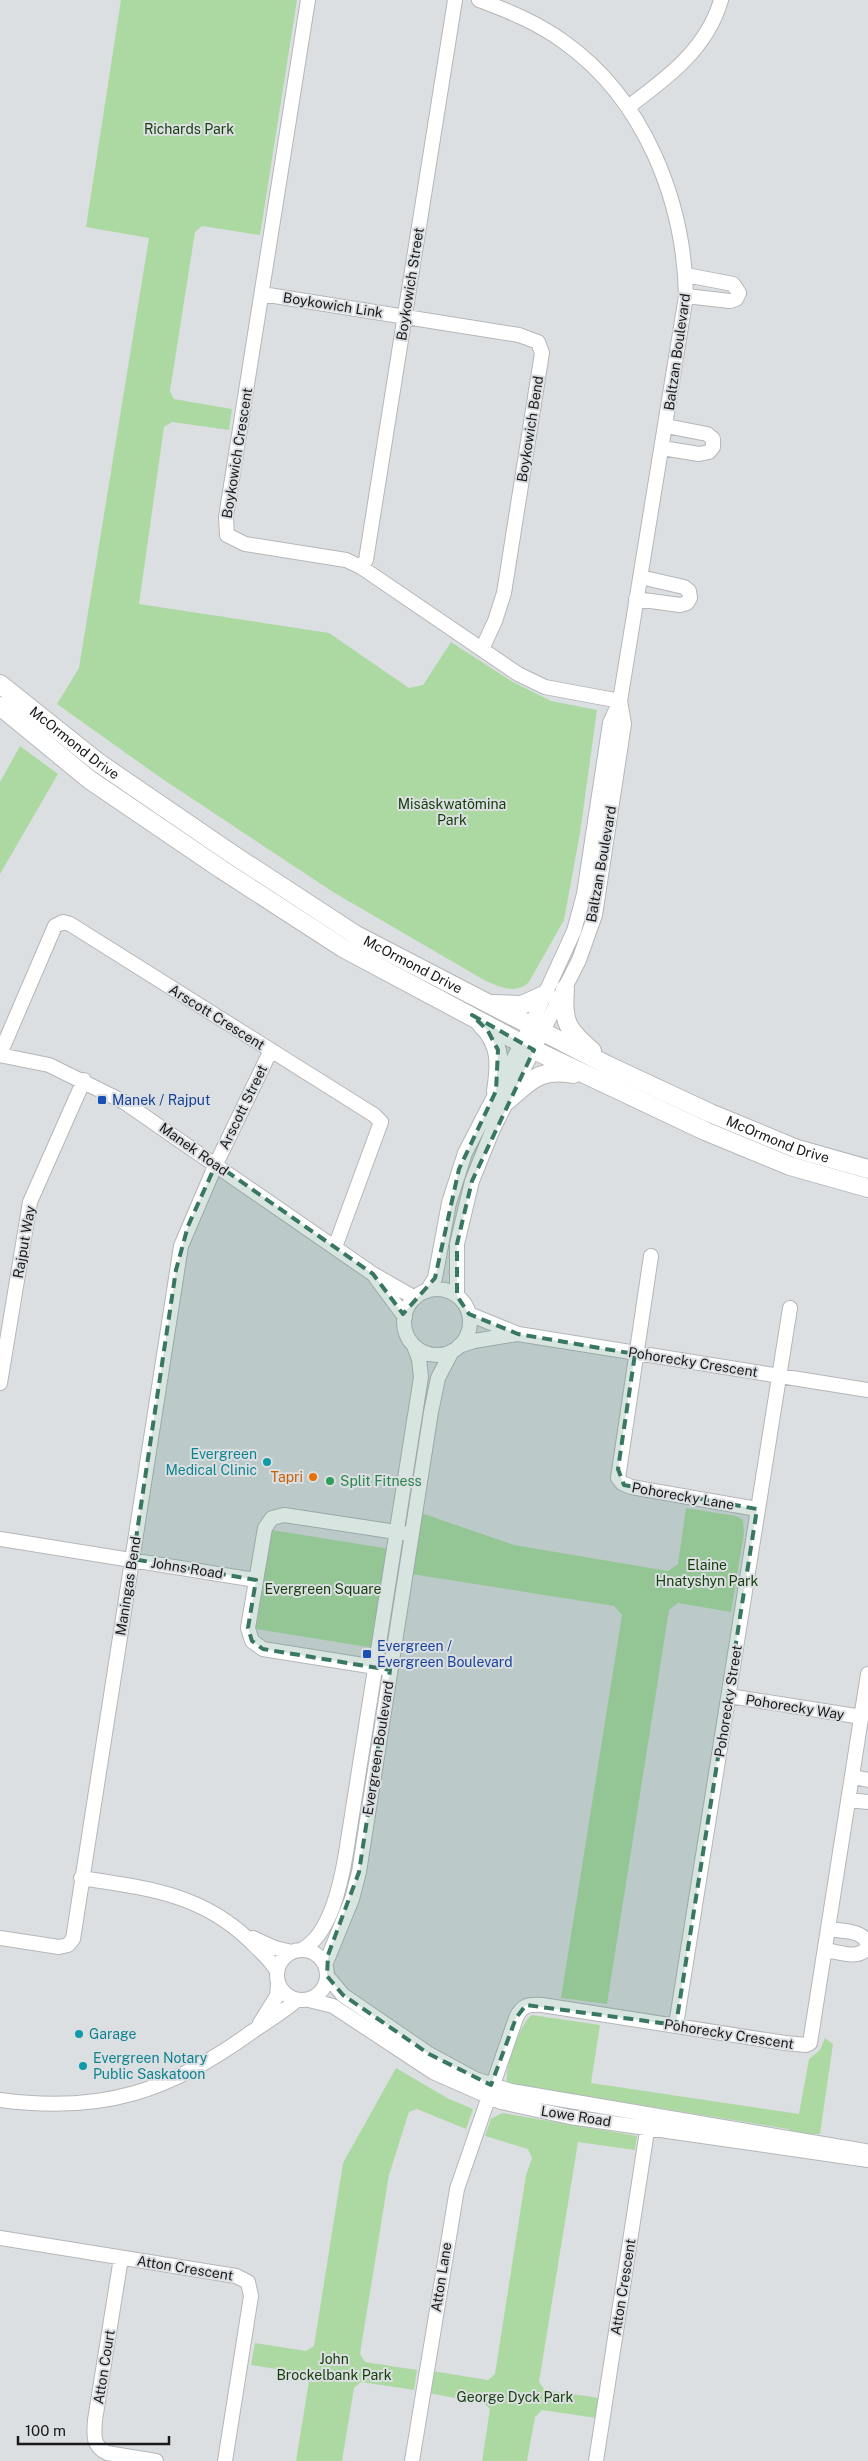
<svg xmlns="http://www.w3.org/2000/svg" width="868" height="2461" font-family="'Public Sans',sans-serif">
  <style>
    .green { fill: #acd9a2 }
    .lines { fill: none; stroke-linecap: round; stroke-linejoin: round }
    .minor-casing { stroke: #b4b6b9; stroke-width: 16 }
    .major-casing { stroke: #b4b6b9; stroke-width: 20 }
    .minor { stroke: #fff; stroke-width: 14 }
    .major { stroke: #fff; stroke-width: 18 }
    .marked { fill: #397763; fill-opacity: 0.2; stroke: #397763; stroke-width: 4; stroke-dasharray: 10 6; stroke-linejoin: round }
    .transit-dot { fill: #1a4fb4; stroke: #dcdfe2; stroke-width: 2 }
    .culture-dot { fill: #0f9aa8; stroke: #dcdfe2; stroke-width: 2 }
    .food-dot { fill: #e8710a; stroke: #dcdfe2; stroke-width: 2 }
    .leisure-dot { fill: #2e9e5b; stroke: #dcdfe2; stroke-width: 2 }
    .labels { text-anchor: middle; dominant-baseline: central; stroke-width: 4; stroke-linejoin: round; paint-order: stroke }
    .park-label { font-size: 14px; fill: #143e09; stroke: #dcdfe2 }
    .street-label { font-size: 14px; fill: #191a1b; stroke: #dcdfe2 }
    .transit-label { font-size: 14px; fill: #164399; stroke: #dcdfe2; text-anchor: start }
    .culture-label { font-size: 14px; fill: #0d838f; stroke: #dcdfe2; text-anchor: start }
    .food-label { font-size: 14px; fill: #c56008; stroke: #dcdfe2; text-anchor: end }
    .leisure-label { font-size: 14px; fill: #27864d; stroke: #dcdfe2; text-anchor: start }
  </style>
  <rect width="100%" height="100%" fill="#dcdfe2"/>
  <path class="green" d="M 121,0 L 297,0 L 260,235 L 202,226 L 195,232 L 170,391 L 174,399 L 232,409 L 229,430 L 172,422 L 164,427 L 139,604 L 329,633 L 409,688 L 423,685 L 451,642 L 511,681 L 551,701 L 597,710 L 580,833 L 564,920 L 529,982 C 516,995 499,987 484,980 L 333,892 L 161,778 L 57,704 L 79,668 L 149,238 L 86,227 Z
    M 20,746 L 58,774 L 0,874 L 0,782 Z
    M 686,1508 L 736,1516 L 743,1520 L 744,1533 L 731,1612 L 678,1603 L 669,1610 L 607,2004 L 561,1998 L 622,1615 L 614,1606 L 411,1574 L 421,1513 L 514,1545 L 668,1571 L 678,1564 Z
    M 272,1530 L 390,1549 L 374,1648 L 256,1629 Z
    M 532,2015 L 600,2025 L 591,2083 L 799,2114 L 809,2059 L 820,2050 L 825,2038 L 833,2044 L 820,2134 L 798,2134 L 788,2129 L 510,2084 L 507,2081 C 504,2069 521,2021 532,2015 Z
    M 396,2068 L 449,2099 L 473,2109 L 466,2129 L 417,2109 L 409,2112 L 389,2175 L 360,2354 L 365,2362 L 417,2370 L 414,2390 L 361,2382 L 354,2388 L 342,2461 L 296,2461 L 309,2381 L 303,2373 L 251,2365 L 255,2343 L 306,2351 L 314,2346 L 343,2163 Z
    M 502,2113 L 637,2136 L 635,2150 L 578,2142 L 539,2382 L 545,2390 L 606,2399 L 603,2419 L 542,2410 L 535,2417 L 527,2461 L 482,2461 L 490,2409 L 484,2403 L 422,2392 L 426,2370 L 488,2380 L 495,2374 L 526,2175 L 532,2158 L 528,2149 L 485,2136 L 491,2119 Z"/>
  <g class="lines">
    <g class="minor-casing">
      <path id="minor" d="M 308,0 L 226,517 L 227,535 L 245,544 L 346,560 L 361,567 L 518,674 L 545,687 L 620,701
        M 628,107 C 667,78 707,49 721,0
        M 686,275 L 733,284 L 739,293 L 736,299 L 730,301 L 686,296
        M 262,294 L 519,335 L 538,342 L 542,353 L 504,593 L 495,621 L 482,649
        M 662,448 L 699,454 L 709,452 L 713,447 L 713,439 L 707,434 L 666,426
        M 361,567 L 366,560 L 455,0
        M 636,599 L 680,605 L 687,603 L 690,598 L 689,591 L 684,587 L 640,577
        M 0,1054 L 55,926 L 63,922 L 70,924 L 374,1115 L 381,1122 L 335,1247
        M 0,1055 L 49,1065 L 124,1102 L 373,1274 L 415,1298
        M 651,1256 L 618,1478 L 622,1483 L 631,1487 L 757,1509
        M 376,1278 L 405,1317
        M404 1322a33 33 0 1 1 66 0a33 33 0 1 1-66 0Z
        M 427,1291 L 435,1278 L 449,1203 L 465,1153 L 530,1027 L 574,931 L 584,894 L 610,723 L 620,701 L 686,296 C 684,200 644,99 564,42 C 538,23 509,11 479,0
        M 457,1296 L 457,1244 L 472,1181 L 493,1129 L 579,960 L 595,915 L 624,724 L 620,701
        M 469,1314 L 518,1334 L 868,1390
        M 459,1346 L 474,1341 L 517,1334
        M 0,1383 L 30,1202 L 84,1080
        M 0,1539 L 256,1580
        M 382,1668 L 263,1649 L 252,1641 L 248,1628 L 265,1528 L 272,1518 L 284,1515 L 403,1533
        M 729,1696 L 862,1717
        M 853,1777 L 868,1780
        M 849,1800 L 868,1802
        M 81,1878 C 145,1888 200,1893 249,1940 C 259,1950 270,1959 277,1971
        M 829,1929 C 841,1931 863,1930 868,1944
        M 0,1938 L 59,1947 L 68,1945 L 73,1939 L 181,1246 L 216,1164 L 271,1050
        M 253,1938 L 275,1948 L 292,1952
        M277 1975a25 25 0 1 1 50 0a25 25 0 1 1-50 0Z
        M 301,1950 C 330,1936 341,1883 346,1853 L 421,1377 L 419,1359 L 414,1346
        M 826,1950 C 839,1952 860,1961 868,1946
        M 325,1965 L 352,1899 L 359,1872 L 431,1412 L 438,1378 L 452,1351
        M 327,1976 L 343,1995 L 429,2054 L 475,2079 L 511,2091 L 865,2151
        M 309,2000 L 333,2006 L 433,2072 L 501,2102 L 570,2117 L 868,2160
        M 260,2023 L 277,1996 L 278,1984
        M 676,2025 L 790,1308
        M 0,2100 C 102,2114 171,2091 253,2031 C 268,2021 283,2012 297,2000
        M 0,2238 L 236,2276 L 248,2282 L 251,2296 L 225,2461
        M 121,2258 L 95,2420 C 94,2434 92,2446 107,2453 L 156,2461
        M 412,2461 L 457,2189 L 516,2018 C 522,2005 528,2004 542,2005 L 785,2043 L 806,2045 L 810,2043 L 868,1674
        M 596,2461 L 649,2118"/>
    </g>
    <g class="major-casing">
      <g id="major">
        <path id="s1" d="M 0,684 L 99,763 L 229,852 L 356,935 L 607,1065 L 710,1113 L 797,1149 L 868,1169"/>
        <path d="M 0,706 L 90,780 L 221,869 L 343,948 L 534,1050 L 705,1131 L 790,1166 L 868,1188"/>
        <path d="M 565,989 C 562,1023 568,1030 592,1051"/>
        <path d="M 494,1004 L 522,1005 L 546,994"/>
        <path d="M 481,1024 C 502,1044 500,1065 496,1091"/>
        <path d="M 508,1100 C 531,1080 541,1068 573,1074"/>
      </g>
    </g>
    <use href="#minor" class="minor"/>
    <use href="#major" class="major"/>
  </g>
  <path class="marked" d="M 472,1015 L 534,1050 L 472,1181 L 457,1244 L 457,1296 L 469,1314 L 518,1334 L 635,1354 L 618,1469 L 624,1485 L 757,1509 L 676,2025 L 526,2005 L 516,2018 L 491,2085 L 429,2054 L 343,1995 L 327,1976 L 328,1955 L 359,1872 L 390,1670 L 263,1649 L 252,1641 L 248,1628 L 256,1580 L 133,1559 L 176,1270 L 188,1226 L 216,1164 L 373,1274 L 403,1314 L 435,1278 L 459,1169 L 496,1091 L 498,1050 L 488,1031 Z"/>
  <g class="transit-dot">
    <rect x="97" y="1095" width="10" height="10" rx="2.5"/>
    <rect x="362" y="1649" width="10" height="10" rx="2.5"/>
  </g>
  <g class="culture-dot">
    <circle cx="267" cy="1462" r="5"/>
    <circle cx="79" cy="2034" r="5"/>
    <circle cx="83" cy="2066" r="5"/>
  </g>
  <circle class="food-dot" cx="313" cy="1477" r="5"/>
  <circle class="leisure-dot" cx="330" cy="1481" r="5"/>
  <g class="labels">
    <g class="park-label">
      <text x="189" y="129">Richards Park</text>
      <text x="452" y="804">Misâskwatômina<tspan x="452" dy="16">Park</tspan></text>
      <text x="707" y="1565">Elaine<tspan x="707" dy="16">Hnatyshyn Park</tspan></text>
      <text x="323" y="1589">Evergreen Square</text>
      <text x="334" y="2359">John<tspan x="334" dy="16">Brockelbank Park</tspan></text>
      <text x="515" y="2397">George Dyck Park</text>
    </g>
    <g class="street-label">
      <text transform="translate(410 284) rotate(-81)">Boykowich Street</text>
      <text transform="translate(333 305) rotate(9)">Boykowich Link</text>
      <text transform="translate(677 352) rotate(-82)">Baltzan Boulevard</text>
      <text transform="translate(530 429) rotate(-81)">Boykowich Bend</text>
      <text transform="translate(237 453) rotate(-81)">Boykowich Crescent</text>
      <text stroke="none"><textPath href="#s1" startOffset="95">McOrmond Drive</textPath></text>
      <text transform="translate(601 864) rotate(-80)">Baltzan Boulevard</text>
      <text stroke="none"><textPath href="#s1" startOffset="500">McOrmond Drive</textPath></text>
      <text transform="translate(217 1017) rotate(32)">Arscott Crescent</text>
      <text transform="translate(243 1107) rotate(-64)">Arscott Street</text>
      <text stroke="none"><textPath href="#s1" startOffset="905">McOrmond Drive</textPath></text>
      <text transform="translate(194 1149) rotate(35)">Manek Road</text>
      <text transform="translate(24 1242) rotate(-80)">Rajput Way</text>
      <text transform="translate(693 1362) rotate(9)">Pohorecky Crescent</text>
      <text transform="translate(683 1496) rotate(10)">Pohorecky Lane</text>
      <text transform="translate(187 1568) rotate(9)">Johns Road</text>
      <text transform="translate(128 1586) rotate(-81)">Maningas Bend</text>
      <text transform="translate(728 1701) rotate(-81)">Pohorecky Street</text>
      <text transform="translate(795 1707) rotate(9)">Pohorecky Way</text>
      <text transform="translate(378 1748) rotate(-81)">Evergreen Boulevard</text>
      <text transform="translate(729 2034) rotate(9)">Pohorecky Crescent</text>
      <text transform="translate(576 2116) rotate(9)">Lowe Road</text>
      <text transform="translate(185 2268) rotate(9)">Atton Crescent</text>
      <text transform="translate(441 2277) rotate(-81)">Atton Lane</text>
      <text transform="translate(623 2287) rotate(-81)">Atton Crescent</text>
      <text transform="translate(104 2367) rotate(-81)">Atton Court</text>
    </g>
    <g class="transit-label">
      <text x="112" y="1100">Manek / Rajput</text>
      <text x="377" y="1646">Evergreen /<tspan x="377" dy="16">Evergreen Boulevard</tspan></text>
    </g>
    <g class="culture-label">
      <text x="257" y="1454" text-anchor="end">Evergreen<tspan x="257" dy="16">Medical Clinic</tspan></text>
      <text x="89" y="2034">Garage</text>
      <text x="93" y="2058">Evergreen Notary<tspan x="93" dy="16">Public Saskatoon</tspan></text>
    </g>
    <g class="food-label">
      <text x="303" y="1477">Tapri</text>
    </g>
    <g class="leisure-label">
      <text x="340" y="1481">Split Fitness</text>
    </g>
  </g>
  <path d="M18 2436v8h151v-8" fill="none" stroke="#191a1b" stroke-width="2.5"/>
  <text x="25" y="2436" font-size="15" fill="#191a1b" stroke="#dcdfe2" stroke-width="4" paint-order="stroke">100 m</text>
</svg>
